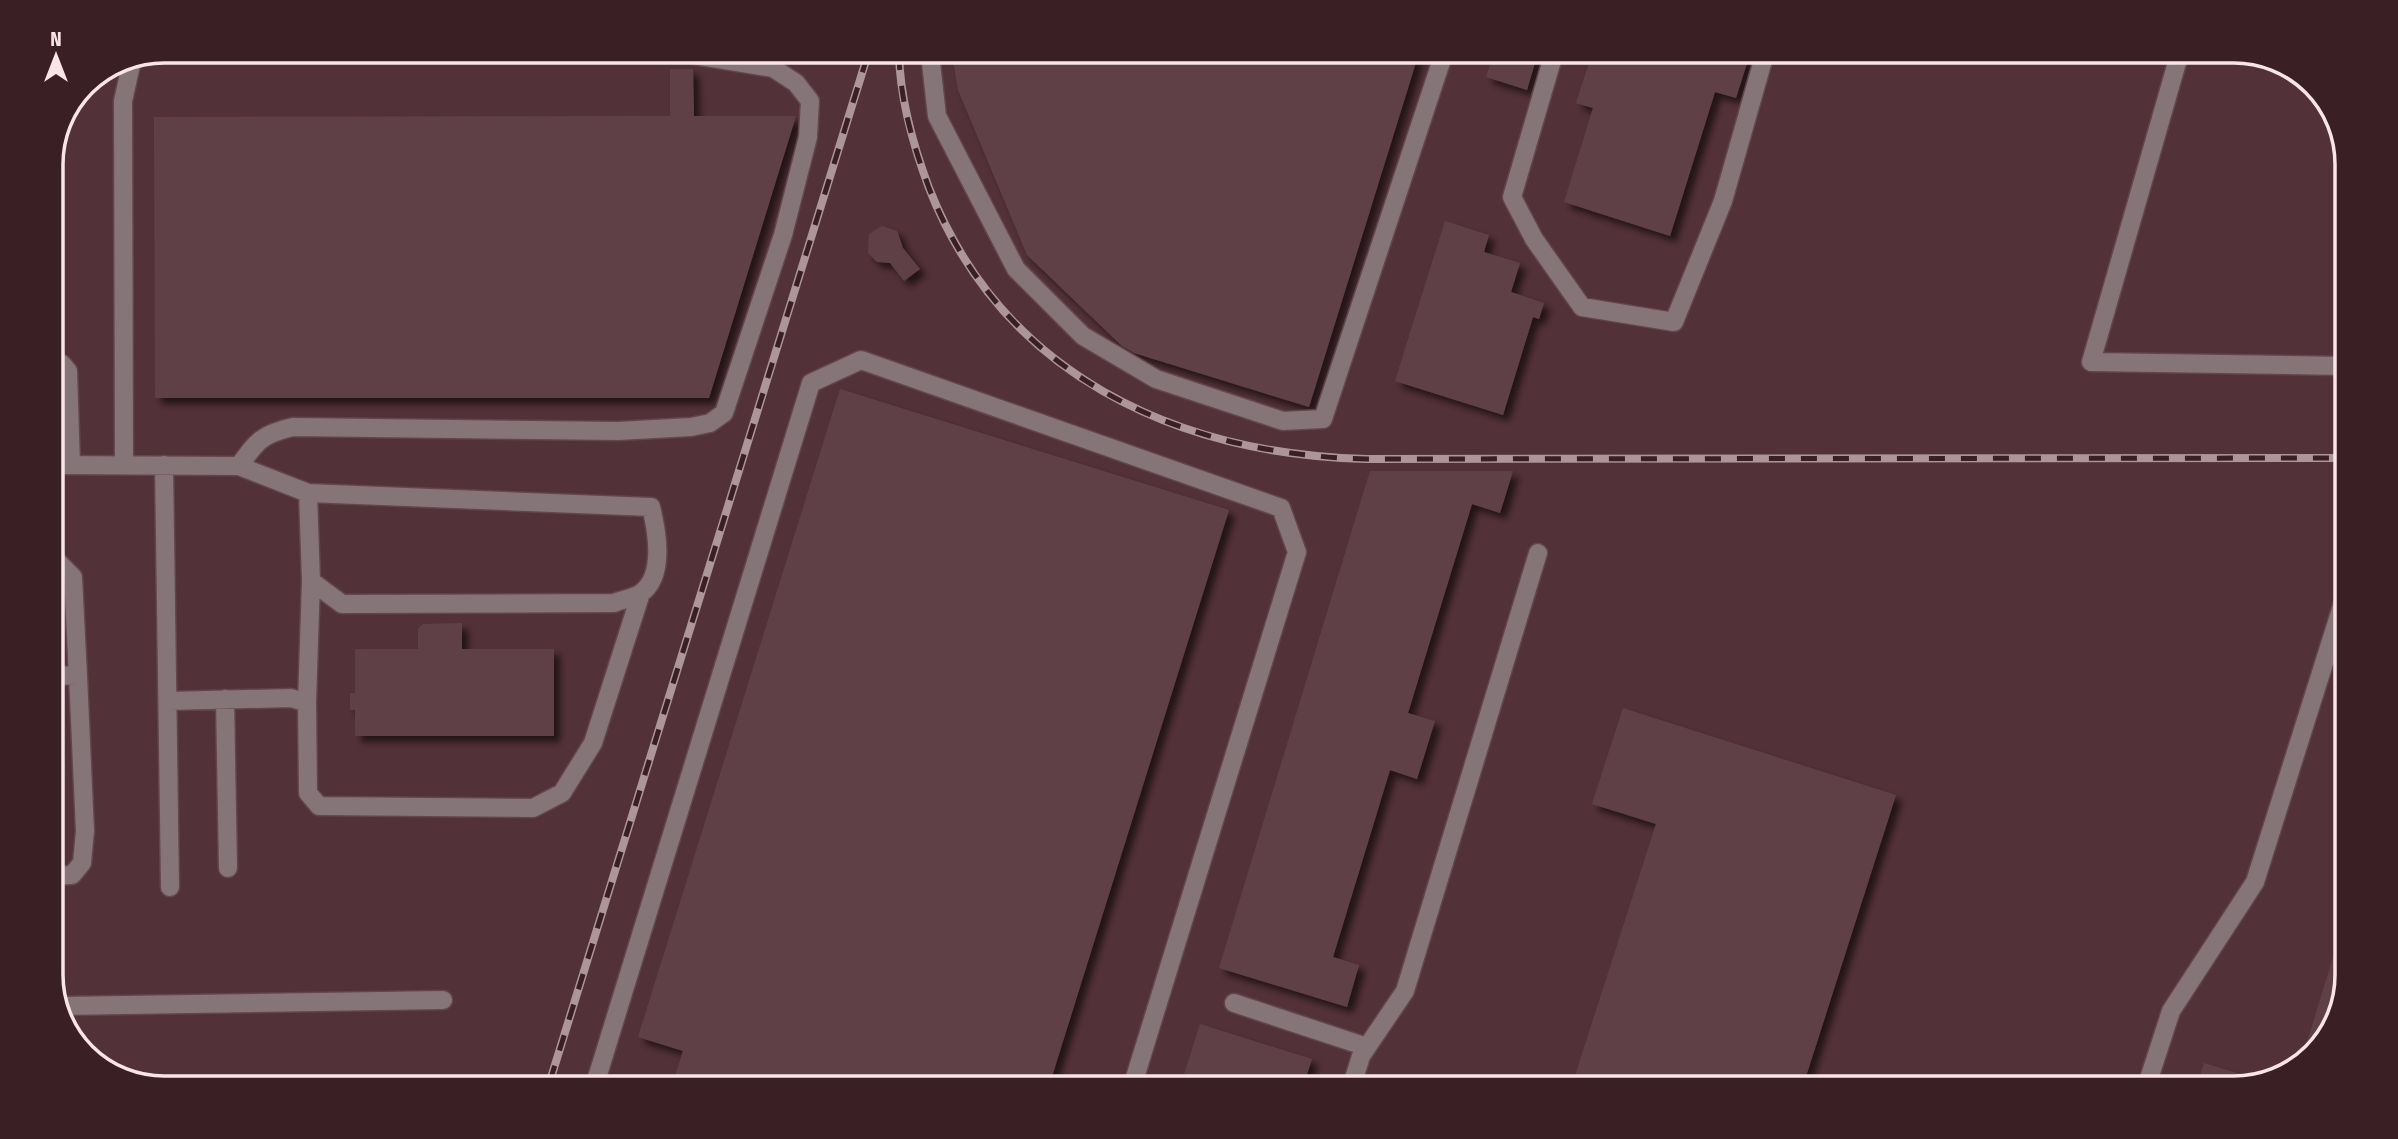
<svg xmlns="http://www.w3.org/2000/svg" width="2398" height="1139" font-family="'Fira Sans Condensed',sans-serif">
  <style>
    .built { fill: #533138 }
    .building { fill: #604147; filter: url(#shadow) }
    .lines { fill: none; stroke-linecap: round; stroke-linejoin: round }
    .minor-casing { stroke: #62464c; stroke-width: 21 }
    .minor { stroke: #857578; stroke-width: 18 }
    .rail-casing { stroke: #ad969b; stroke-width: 8 }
    .rail { stroke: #3a1f25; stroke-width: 5; stroke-dasharray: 16; stroke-linecap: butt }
    .rim { fill: none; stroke: #f9e5e9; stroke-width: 3.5 }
  </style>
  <defs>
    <filter id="shadow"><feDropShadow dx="6" dy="6" stdDeviation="3.5" flood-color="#0009"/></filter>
  </defs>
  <rect width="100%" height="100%" fill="#45282e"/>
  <path class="built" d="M 164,51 L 2278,60 L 2328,101 L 2347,157 L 2338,1019 L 2297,1069 L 2234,1088 L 120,1079 L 74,1044 L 51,983 L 51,157 L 84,84 Z"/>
  <path class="building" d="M 952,54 L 1418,56 L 1309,407 L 1134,353 L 1122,346 L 1027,255 L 958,90 Z
    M 1493,56 L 1537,56 L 1527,90 L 1486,77 Z
    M 1591,57 L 1749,57 L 1736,98 L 1715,92 L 1670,236 L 1564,202 L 1593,108 L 1576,103 Z
    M 670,69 L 693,69 L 694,116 L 796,116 L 709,398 L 155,398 L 154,117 L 670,116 Z
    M 1445,221 L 1489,235 L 1484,252 L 1520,263 L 1511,292 L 1544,303 L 1539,319 L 1533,317 L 1503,415 L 1395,381 Z
    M 882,226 L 897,231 L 903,248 L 920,269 L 904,281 L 890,263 L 877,262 L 868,253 L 869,234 Z
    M 840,389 L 1229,510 L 1050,1083 L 673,1082 L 683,1051 L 638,1037 Z
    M 1370,471 L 1513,471 L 1500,513 L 1472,504 L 1408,713 L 1435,721 L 1417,779 L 1390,770 L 1333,957 L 1359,965 L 1347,1007 L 1219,968 Z
    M 462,623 L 462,649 L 554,649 L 554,736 L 355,736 L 355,710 L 350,710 L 350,693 L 355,693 L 355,649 L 418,649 L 418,629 L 423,624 Z
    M 1623,708 L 1896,795 L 1803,1086 L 1572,1085 L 1656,824 L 1592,804 Z
    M 2335,951 L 2339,952 L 2338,1019 L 2300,1065 Z
    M 1200,1024 L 1312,1059 L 1304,1084 L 1181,1084 Z
    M 2204,1063 L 2260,1080 L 2234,1088 L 2196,1088 Z"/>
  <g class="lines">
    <g class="minor-casing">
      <path id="minor" d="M 930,54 L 937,116 L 1016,269 L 1083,336 L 1156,379 L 1283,421 L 1323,419 L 1443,56
        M 1553,57 L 1512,197 L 1534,239 L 1582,307 L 1674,322 L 1723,201 L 1764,57
        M 2178,59 L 2091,362 L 2345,366
        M 51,359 L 62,364 L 68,371 L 71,465
        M 51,465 L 239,466 L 308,493 L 311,581 L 342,604 L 614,603 C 621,600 634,598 641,593 C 665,576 657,531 651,507 L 308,493
        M 124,465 L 123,101 L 131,65
        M 164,465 L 170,887
        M 239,466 C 257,441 262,434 293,427 L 618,431 L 691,427 L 710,423 L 724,413 L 783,235 L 808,137 L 810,101 L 796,83 L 773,68 L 682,53
        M 51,562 L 58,562 L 73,577 L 78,676
        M 51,675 L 78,676 L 85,831 L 82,863 L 72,875 L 51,876
        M 225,699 L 228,868
        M 169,701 L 291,698 L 307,703 L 308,793 L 319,806 L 533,808 L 562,793 L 593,743 L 641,593
        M 307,703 L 311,581
        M 1234,1003 L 1367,1047
        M 60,1006 L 443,1000
        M 596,1081 L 811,383 L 861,360 L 1281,508 L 1297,552 L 1133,1084
        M 1352,1085 L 1361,1056 L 1405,991 L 1538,553
        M 2146,1088 L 2171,1011 L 2255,882 L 2343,603"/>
    </g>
    <use href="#minor" class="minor"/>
    <g class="rail-casing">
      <path id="rail" d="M 899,54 C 900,100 913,145 929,188 C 1002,374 1175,454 1366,459 L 2344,458
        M 550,1081 L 868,54"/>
    </g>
    <use href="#rail" class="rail"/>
  </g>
  <path d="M0 0H2398V1139H0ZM164 63H2234A101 101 0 0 1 2335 164V975A101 101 0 0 1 2234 1076H164A101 101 0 0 1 63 975V164A101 101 0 0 1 164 63Z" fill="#3a1f25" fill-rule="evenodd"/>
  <path class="rim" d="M164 63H2234A101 101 0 0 1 2335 164V975A101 101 0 0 1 2234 1076H164A101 101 0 0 1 63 975V164A101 101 0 0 1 164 63Z"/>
  <g transform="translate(56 56)" stroke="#3a1f25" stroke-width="5" paint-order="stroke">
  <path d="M0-5L12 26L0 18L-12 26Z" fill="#f9e5e9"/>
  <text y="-10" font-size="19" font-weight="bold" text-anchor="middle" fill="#f9e5e9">N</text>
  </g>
</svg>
